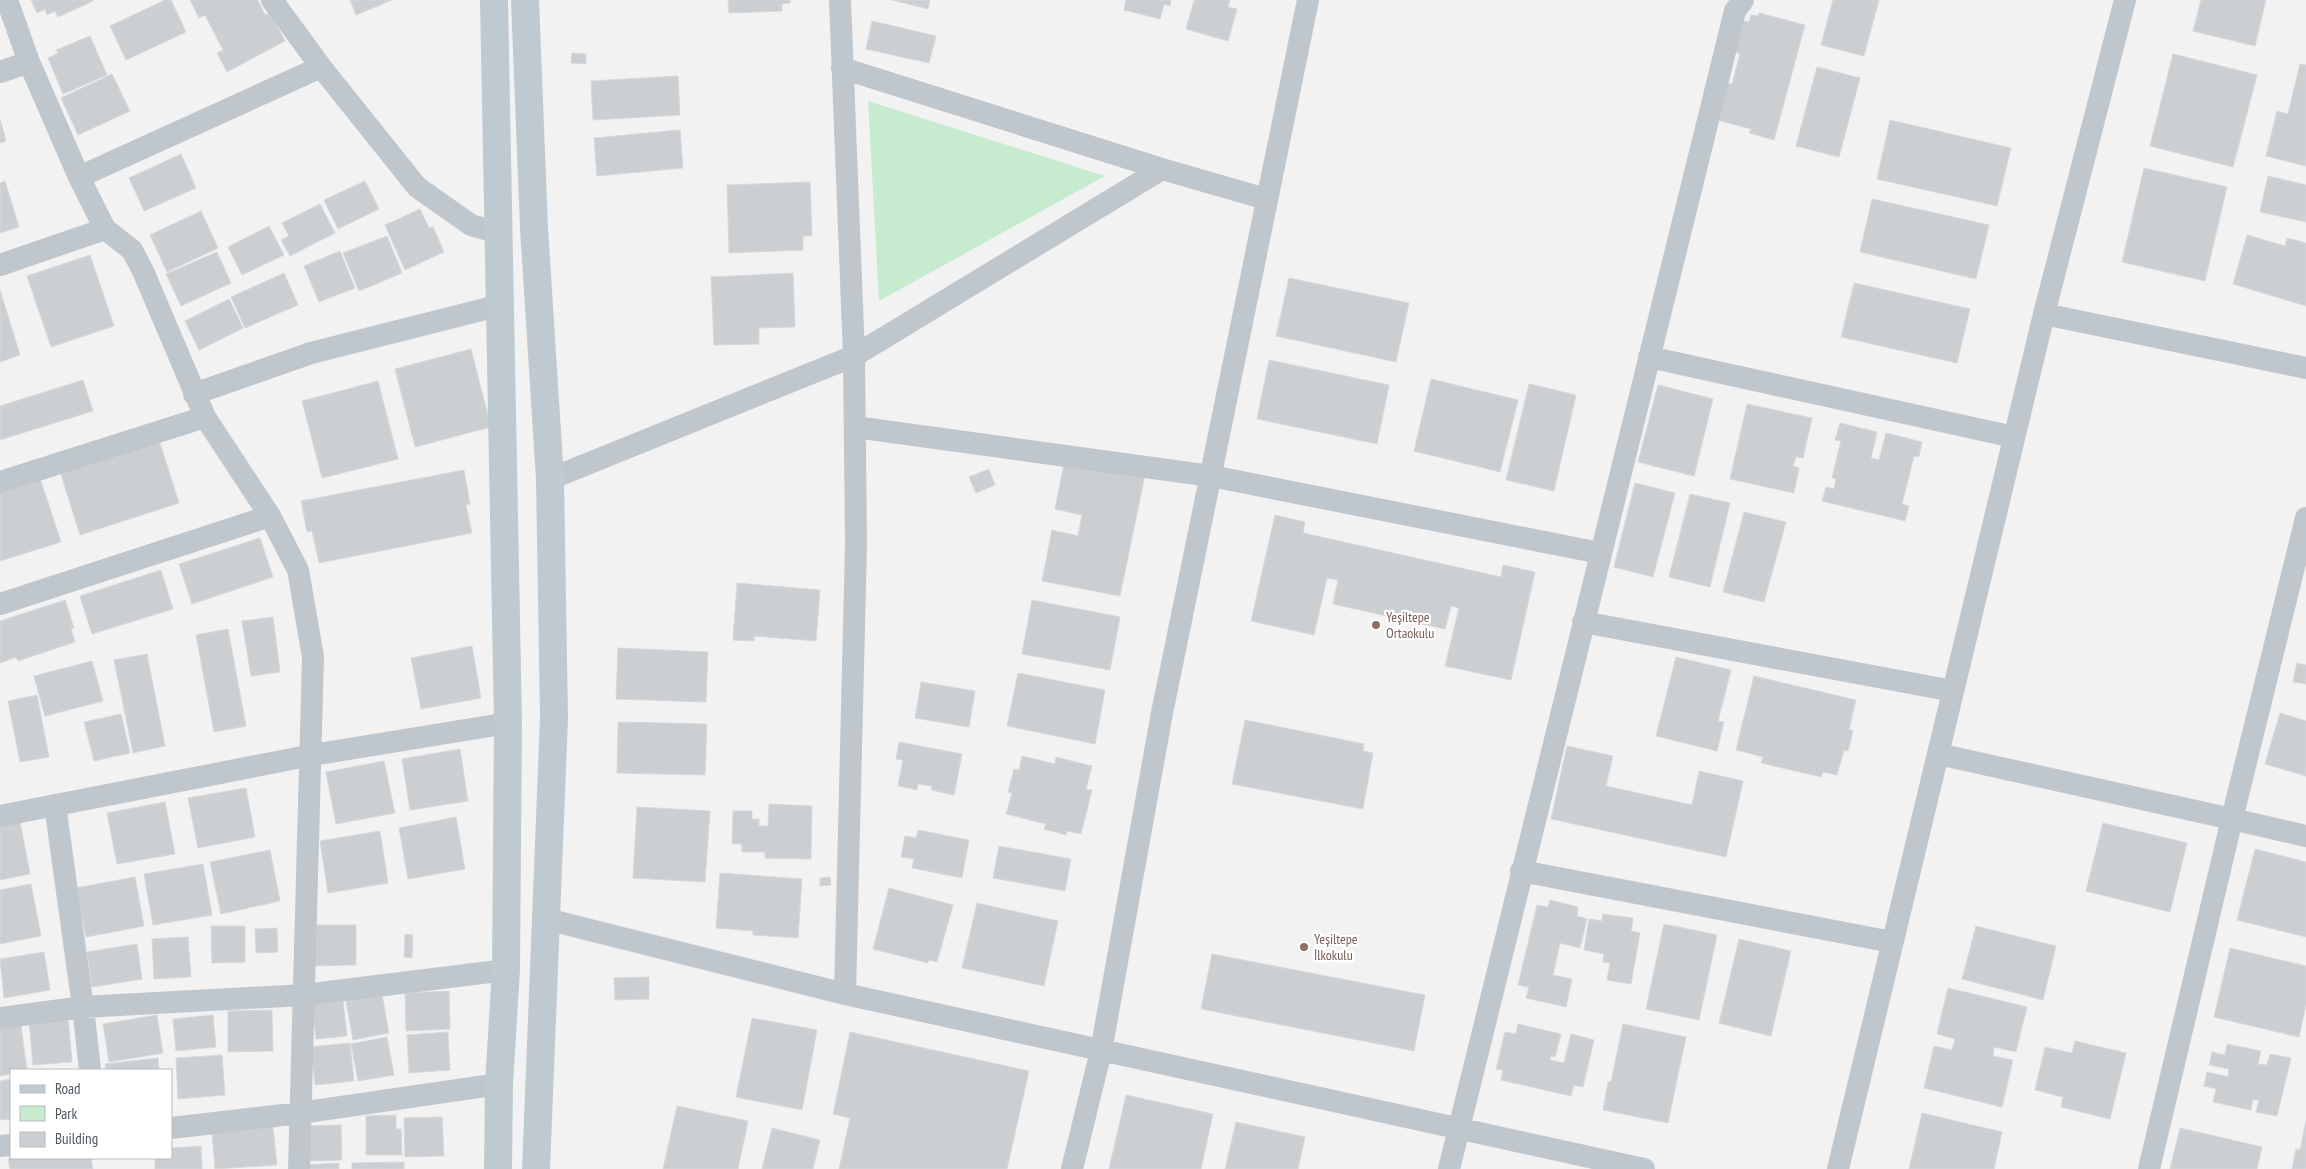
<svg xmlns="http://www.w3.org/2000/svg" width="2306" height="1169" font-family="'PT Sans Narrow',sans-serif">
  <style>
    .green { fill: #c6ebce }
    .building { fill: #cccfd2; stroke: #d6d9dc }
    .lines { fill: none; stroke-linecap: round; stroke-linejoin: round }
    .street { stroke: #bfc7cc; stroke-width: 22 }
    .secondary { stroke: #bfcad0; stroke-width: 28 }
    .education-dot { fill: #8d6e63; stroke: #fff; stroke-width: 2 }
    .labels { text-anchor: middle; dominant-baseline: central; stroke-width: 4.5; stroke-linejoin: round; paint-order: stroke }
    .education-label { font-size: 14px; fill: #785e54; stroke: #fff; text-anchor: start }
  </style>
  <rect width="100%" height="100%" fill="#f3f2f2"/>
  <path class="green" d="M 868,101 L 1105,176 L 879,301 Z"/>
  <path class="building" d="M 31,0 L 93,0 L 93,1 L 58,17 L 55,11 L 47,15 L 45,9 L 37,13 Z
    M 165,0 L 171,0 L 186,32 L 126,60 L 110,26 Z
    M 190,0 L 258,0 L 265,15 L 270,13 L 285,41 L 227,72 L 217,53 L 223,50 L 205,15 L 199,18 Z
    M 350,0 L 392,0 L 356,15 Z
    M 728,0 L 790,0 L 790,3 L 782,4 L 782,11 L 729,13 Z
    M 892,0 L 930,0 L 928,9 Z
    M 1126,0 L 1171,0 L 1170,6 L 1164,4 L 1160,19 L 1124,10 Z
    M 1194,0 L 1230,0 L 1228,7 L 1237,9 L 1228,41 L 1186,29 Z
    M 1833,0 L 1879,0 L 1864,56 L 1821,45 Z
    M 2201,0 L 2266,0 L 2255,46 L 2193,31 Z
    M 1759,13 L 1805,25 L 1774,140 L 1749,133 L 1751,129 L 1717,120 L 1727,83 L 1732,84 L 1740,54 L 1735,52 L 1743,21 L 1749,22 L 1751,15 L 1758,16 Z
    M 872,21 L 936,36 L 929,63 L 866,49 Z
    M 90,36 L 107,75 L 63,94 L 48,58 L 58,53 L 56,50 Z
    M 572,53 L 586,54 L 586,64 L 571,63 Z
    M 2173,54 L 2257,75 L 2233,167 L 2150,146 Z
    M 2300,64 L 2306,65 L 2306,166 L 2266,156 L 2277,111 L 2288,114 Z
    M 1817,67 L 1860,78 L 1839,157 L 1796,146 Z
    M 112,74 L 130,111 L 78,135 L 61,98 Z
    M 678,76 L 680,115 L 593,120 L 591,81 Z
    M 0,119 L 6,141 L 0,143 Z
    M 1890,120 L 2011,148 L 1997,206 L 1877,179 Z
    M 680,130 L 683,168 L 597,176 L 594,138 Z
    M 181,154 L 196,188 L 144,211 L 129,178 Z
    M 2144,168 L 2227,187 L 2205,281 L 2122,262 Z
    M 2268,176 L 2306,185 L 2306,222 L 2260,212 Z
    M 5,181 L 19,227 L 0,233 L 0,183 Z
    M 365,181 L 379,209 L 338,229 L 324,200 Z
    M 810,182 L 812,236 L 803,236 L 803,250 L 729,253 L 727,185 Z
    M 1872,199 L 1989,225 L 1976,279 L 1860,252 Z
    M 320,204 L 335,233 L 290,256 L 281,240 L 289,236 L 282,223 Z
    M 420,209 L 429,228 L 433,227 L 444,252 L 405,270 L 385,225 Z
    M 201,211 L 218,248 L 167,272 L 150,235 Z
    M 269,226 L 284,255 L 242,275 L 228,247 Z
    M 2247,235 L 2285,246 L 2287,238 L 2306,243 L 2306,306 L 2233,284 Z
    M 387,236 L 402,273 L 359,291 L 343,253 Z
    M 340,251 L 355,288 L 319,302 L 304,266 Z
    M 217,252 L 231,283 L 181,306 L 166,274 Z
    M 90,255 L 114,326 L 51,347 L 27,276 Z
    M 284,273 L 298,305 L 245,328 L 231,297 Z
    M 793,273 L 795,327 L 759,328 L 759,344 L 714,345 L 711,277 Z
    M 1289,278 L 1409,303 L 1396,362 L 1276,336 Z
    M 1854,283 L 1970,309 L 1957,363 L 1841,337 Z
    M 0,290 L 20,355 L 0,362 Z
    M 229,299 L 243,328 L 199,350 L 185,321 Z
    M 471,349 L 491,427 L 415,447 L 395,369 Z
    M 1269,360 L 1389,385 L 1377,444 L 1257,419 Z
    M 1431,379 L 1518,400 L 1500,472 L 1414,451 Z
    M 83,380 L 93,411 L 0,440 L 0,406 Z
    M 378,381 L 398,459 L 322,478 L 302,401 Z
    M 1529,384 L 1576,395 L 1554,491 L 1506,480 Z
    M 1658,385 L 1713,399 L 1694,476 L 1638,462 Z
    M 1747,404 L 1812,418 L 1803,458 L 1796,457 L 1793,466 L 1799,468 L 1794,493 L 1730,479 Z
    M 1840,423 L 1877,432 L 1871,458 L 1879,460 L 1886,433 L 1922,442 L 1919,457 L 1914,456 L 1902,504 L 1909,506 L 1905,521 L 1822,501 L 1826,487 L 1834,489 L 1836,479 L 1832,478 L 1841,441 L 1835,440 Z
    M 159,440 L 179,503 L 80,535 L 60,471 Z
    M 1065,459 L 1145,475 L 1120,596 L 1042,581 L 1052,530 L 1078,536 L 1082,515 L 1055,509 Z
    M 989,469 L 995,485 L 976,493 L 969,477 Z
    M 464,470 L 470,504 L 466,505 L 472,533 L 319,563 L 312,531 L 307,532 L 301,501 Z
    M 40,478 L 61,542 L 0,561 L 0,491 Z
    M 1635,483 L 1675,493 L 1653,577 L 1614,567 Z
    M 1690,494 L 1730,503 L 1710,587 L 1669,577 Z
    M 1744,512 L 1786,522 L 1764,602 L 1723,592 Z
    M 1275,515 L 1305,522 L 1303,533 L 1501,577 L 1503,565 L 1535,572 L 1511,680 L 1445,666 L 1459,608 L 1451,606 L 1445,629 L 1333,604 L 1338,580 L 1327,578 L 1314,635 L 1251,621 Z
    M 260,538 L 273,577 L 192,604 L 179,564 Z
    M 161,570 L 173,609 L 92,634 L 80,596 Z
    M 737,583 L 820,590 L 816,641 L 754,636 L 754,641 L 733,640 Z
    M 65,600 L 74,628 L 71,629 L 75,642 L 18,661 L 16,657 L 0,663 L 0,621 Z
    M 1032,600 L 1120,617 L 1110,670 L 1022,654 Z
    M 273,617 L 280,672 L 251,676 L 242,621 Z
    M 228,629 L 246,726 L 214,732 L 196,635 Z
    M 472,646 L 481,698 L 421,709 L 411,658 Z
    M 618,648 L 708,652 L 706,702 L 616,699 Z
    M 147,654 L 165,746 L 133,753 L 114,660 Z
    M 1676,657 L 1731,670 L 1718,721 L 1724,722 L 1717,751 L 1656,736 Z
    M 92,661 L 103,701 L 45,716 L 34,676 Z
    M 2297,663 L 2306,665 L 2306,684 L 2293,682 Z
    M 1018,673 L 1105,690 L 1095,744 L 1007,726 Z
    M 1754,676 L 1856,700 L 1849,729 L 1853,731 L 1848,751 L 1844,750 L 1837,775 L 1823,772 L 1821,777 L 1761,763 L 1763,757 L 1736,750 Z
    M 921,682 L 975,691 L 969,727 L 915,718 Z
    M 37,695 L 49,757 L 20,762 L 8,701 Z
    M 2280,713 L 2306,721 L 2306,776 L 2265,764 Z
    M 121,714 L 130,753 L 94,761 L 84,722 Z
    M 1245,720 L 1364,744 L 1363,751 L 1373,753 L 1363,809 L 1232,784 Z
    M 618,722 L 707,724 L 705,775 L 617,773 Z
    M 899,742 L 962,754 L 954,795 L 931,790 L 932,786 L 918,784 L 917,790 L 898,786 L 903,760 L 896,759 Z
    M 1567,746 L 1613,756 L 1606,786 L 1692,805 L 1699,771 L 1743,781 L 1726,857 L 1551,819 Z
    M 460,749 L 468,801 L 410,810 L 402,759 Z
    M 1022,756 L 1055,764 L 1056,757 L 1092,766 L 1086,789 L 1092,790 L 1081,834 L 1067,831 L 1066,835 L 1044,829 L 1046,824 L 1006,814 L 1012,793 L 1008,792 L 1014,769 L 1019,770 Z
    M 384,761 L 395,813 L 336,824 L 326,772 Z
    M 246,788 L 255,837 L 198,848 L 188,798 Z
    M 165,802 L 175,854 L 117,864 L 107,813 Z
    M 769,804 L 812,806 L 811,859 L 765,858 L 765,852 L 742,852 L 742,844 L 732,844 L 733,811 L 752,811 L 752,819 L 759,819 L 759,826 L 768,826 Z
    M 637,807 L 710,811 L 705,882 L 633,878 Z
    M 456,817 L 465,869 L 408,879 L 399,828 Z
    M 20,822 L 30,874 L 0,880 L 0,826 Z
    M 2103,823 L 2187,843 L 2170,912 L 2086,891 Z
    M 918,830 L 969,840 L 962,878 L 912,868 L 914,859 L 901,857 L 905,836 L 916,838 Z
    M 380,831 L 388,883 L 328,893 L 320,841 Z
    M 999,846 L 1071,859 L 1065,891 L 993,878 Z
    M 2255,849 L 2306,862 L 2306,937 L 2237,920 Z
    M 270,850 L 280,901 L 221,914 L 210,862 Z
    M 203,864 L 212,915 L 153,925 L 144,874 Z
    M 720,873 L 802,879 L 798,938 L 753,935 L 753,931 L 716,928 Z
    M 135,877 L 144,926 L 86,937 L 76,888 Z
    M 830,877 L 831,885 L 820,886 L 820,878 Z
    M 31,884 L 41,936 L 0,944 L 0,890 Z
    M 889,888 L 953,905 L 937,962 L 929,960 L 928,963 L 873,949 Z
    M 1550,900 L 1578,907 L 1577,916 L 1587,919 L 1580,948 L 1560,943 L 1553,975 L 1572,979 L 1566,1007 L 1526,998 L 1529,987 L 1518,985 L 1537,905 L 1548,907 Z
    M 977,903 L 1058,921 L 1044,986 L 962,968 Z
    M 1603,914 L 1633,918 L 1631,931 L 1640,933 L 1631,984 L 1607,980 L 1610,963 L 1603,962 L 1604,954 L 1584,950 L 1589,919 L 1602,921 Z
    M 1664,924 L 1717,935 L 1699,1020 L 1646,1009 Z
    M 309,925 L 356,925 L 356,965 L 310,966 Z
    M 211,926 L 245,926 L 245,962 L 212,963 Z
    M 1976,926 L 2056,946 L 2043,1000 L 1962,979 Z
    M 277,928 L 278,952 L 256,953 L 255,929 Z
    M 405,934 L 413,935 L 412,958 L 404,957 Z
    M 188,937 L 191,977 L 154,979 L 152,939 Z
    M 1739,939 L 1791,951 L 1771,1036 L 1719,1023 Z
    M 137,944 L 142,979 L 92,987 L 87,952 Z
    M 2230,948 L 2306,966 L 2306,1004 L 2299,1037 L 2214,1017 Z
    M 44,952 L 50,990 L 4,998 L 0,959 Z
    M 1212,954 L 1425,995 L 1414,1051 L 1201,1009 Z
    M 649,977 L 649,999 L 615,1000 L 614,978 Z
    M 1948,988 L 2027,1007 L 2016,1052 L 1994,1047 L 1993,1056 L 2013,1060 L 2002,1107 L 1924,1088 L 1934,1046 L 1952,1050 L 1955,1039 L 1937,1034 Z
    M 449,991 L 450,1029 L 406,1031 L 405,993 Z
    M 382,994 L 389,1033 L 353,1040 L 346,1001 Z
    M 343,1001 L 347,1036 L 316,1039 L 312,1005 Z
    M 272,1010 L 273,1051 L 228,1052 L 228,1011 Z
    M 157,1015 L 163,1053 L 109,1062 L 103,1024 Z
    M 213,1015 L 216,1047 L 176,1051 L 173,1019 Z
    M 68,1017 L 72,1062 L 33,1065 L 29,1021 Z
    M 752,1018 L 817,1030 L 802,1110 L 736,1097 Z
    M 20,1019 L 27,1070 L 11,1070 L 11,1074 L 0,1076 L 0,1022 Z
    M 1518,1024 L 1561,1034 L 1555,1057 L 1551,1056 L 1550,1060 L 1564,1063 L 1571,1034 L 1594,1040 L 1583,1087 L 1574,1085 L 1571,1096 L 1501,1080 L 1503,1070 L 1496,1069 L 1505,1032 L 1516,1034 Z
    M 1623,1024 L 1686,1037 L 1668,1123 L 1603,1110 L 1608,1082 L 1611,1082 Z
    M 448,1032 L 450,1070 L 409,1073 L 407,1035 Z
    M 850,1032 L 1029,1071 L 1007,1169 L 839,1169 L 850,1118 L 833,1114 Z
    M 387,1037 L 394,1075 L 358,1081 L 351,1044 Z
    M 2075,1041 L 2126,1053 L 2110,1119 L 2061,1107 L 2063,1097 L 2035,1090 L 2045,1047 L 2072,1053 Z
    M 350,1043 L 354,1081 L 315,1085 L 311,1047 Z
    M 2227,1044 L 2261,1051 L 2258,1064 L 2267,1065 L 2270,1054 L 2291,1058 L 2277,1116 L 2256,1112 L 2259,1100 L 2253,1099 L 2251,1110 L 2213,1102 L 2216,1089 L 2204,1086 L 2207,1072 L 2228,1077 L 2229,1069 L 2209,1065 L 2212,1052 L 2225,1055 Z
    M 222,1055 L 225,1095 L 178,1099 L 176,1058 Z
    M 158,1058 L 159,1070 L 106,1070 L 105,1064 Z
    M 11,1079 L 11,1119 L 0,1120 L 0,1081 Z
    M 1126,1095 L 1213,1114 L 1201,1169 L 1109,1169 Z
    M 677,1106 L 748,1121 L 738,1169 L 663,1169 Z
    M 1922,1113 L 2002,1132 L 1994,1169 L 1909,1169 Z
    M 396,1115 L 396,1129 L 401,1129 L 402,1155 L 366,1155 L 366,1116 Z
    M 442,1117 L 444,1156 L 405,1157 L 404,1118 Z
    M 2306,1120 L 2306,1169 L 2292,1169 L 2296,1149 L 2300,1150 Z
    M 1236,1122 L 1305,1137 L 1298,1169 L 1225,1169 Z
    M 341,1125 L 342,1160 L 304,1161 L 303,1126 Z
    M 273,1127 L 277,1165 L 215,1169 L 212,1133 Z
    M 772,1128 L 820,1140 L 813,1169 L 762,1169 Z
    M 2180,1128 L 2262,1147 L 2257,1169 L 2170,1169 Z
    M 201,1146 L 202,1169 L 155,1169 L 155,1158 L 171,1158 L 171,1148 Z
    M 17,1158 L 91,1158 L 93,1169 L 10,1169 L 8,1159 Z
    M 404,1162 L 404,1169 L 352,1169 L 352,1163 Z
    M 339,1163 L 339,1169 L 305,1169 L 305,1165 Z"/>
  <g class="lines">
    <path class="street" d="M 7,0 L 29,62 L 79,177 L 105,229 L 132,250 L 143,271 L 205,417 L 270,516 L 298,570 L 313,657 L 299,1169
      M 272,0 L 321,67 L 417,187 L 471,225 L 498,233
      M 840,0 L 854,356 L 856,544 L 845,994
      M 842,68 L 1162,169 L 1266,199
      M 0,72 L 29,62
      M 79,177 L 321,67
      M 0,265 L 105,229
      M 2044,314 L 2306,368
      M 1649,357 L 2014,437
      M 194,394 L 311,353 L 501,305
      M 855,427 L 1211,476 L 1600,553
      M 550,479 L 854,356 L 1162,169
      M 0,482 L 205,417
      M 0,604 L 270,516
      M 1583,622 L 1953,691
      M 1938,754 L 2232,819 L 2306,518
      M 55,805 L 83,1007 L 90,1070
      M 0,816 L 312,755 L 508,723
      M 1521,871 L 1892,942
      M 546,919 L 845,994 L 1644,1169
      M 0,1018 L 83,1007 L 304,995 L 506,970
      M 171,1128 L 300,1113 L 499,1084
      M 0,1146 L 11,1145
      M 1072,1169 L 1101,1051 L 1162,713 L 1308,0
      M 1449,1169 L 1735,11 L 1743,0
      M 1838,1169 L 2044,314 L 2125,0
      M 2149,1169 L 2232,819 L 2306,836"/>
    <path class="secondary" d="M 494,0 L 508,723 L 506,970 L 499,1084 L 498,1169
      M 525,0 L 534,228 L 550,479 L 554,718 L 536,1169"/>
  </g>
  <g class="education-dot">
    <circle cx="1376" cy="625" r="5"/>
    <circle cx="1304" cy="947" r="5"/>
  </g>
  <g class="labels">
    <g class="education-label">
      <text x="1386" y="617">Yeşiltepe<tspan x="1386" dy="16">Ortaokulu</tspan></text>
      <text x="1314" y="939">Yeşiltepe<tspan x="1314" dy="16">İlkokulu</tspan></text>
    </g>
  </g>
  <rect x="10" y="1069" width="162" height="90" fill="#ffffff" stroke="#b7bcbe"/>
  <rect x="20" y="1085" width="25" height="8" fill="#bfcad0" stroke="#b7bcbe"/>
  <text x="55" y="1094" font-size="15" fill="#4b575d">Road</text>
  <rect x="20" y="1106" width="25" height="15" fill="#c6ebce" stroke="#b7bcbe"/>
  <text x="55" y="1119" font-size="15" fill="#4b575d">Park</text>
  <rect x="20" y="1132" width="25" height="15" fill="#cccfd2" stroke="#b7bcbe"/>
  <text x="55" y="1144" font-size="15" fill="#4b575d">Building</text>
</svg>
